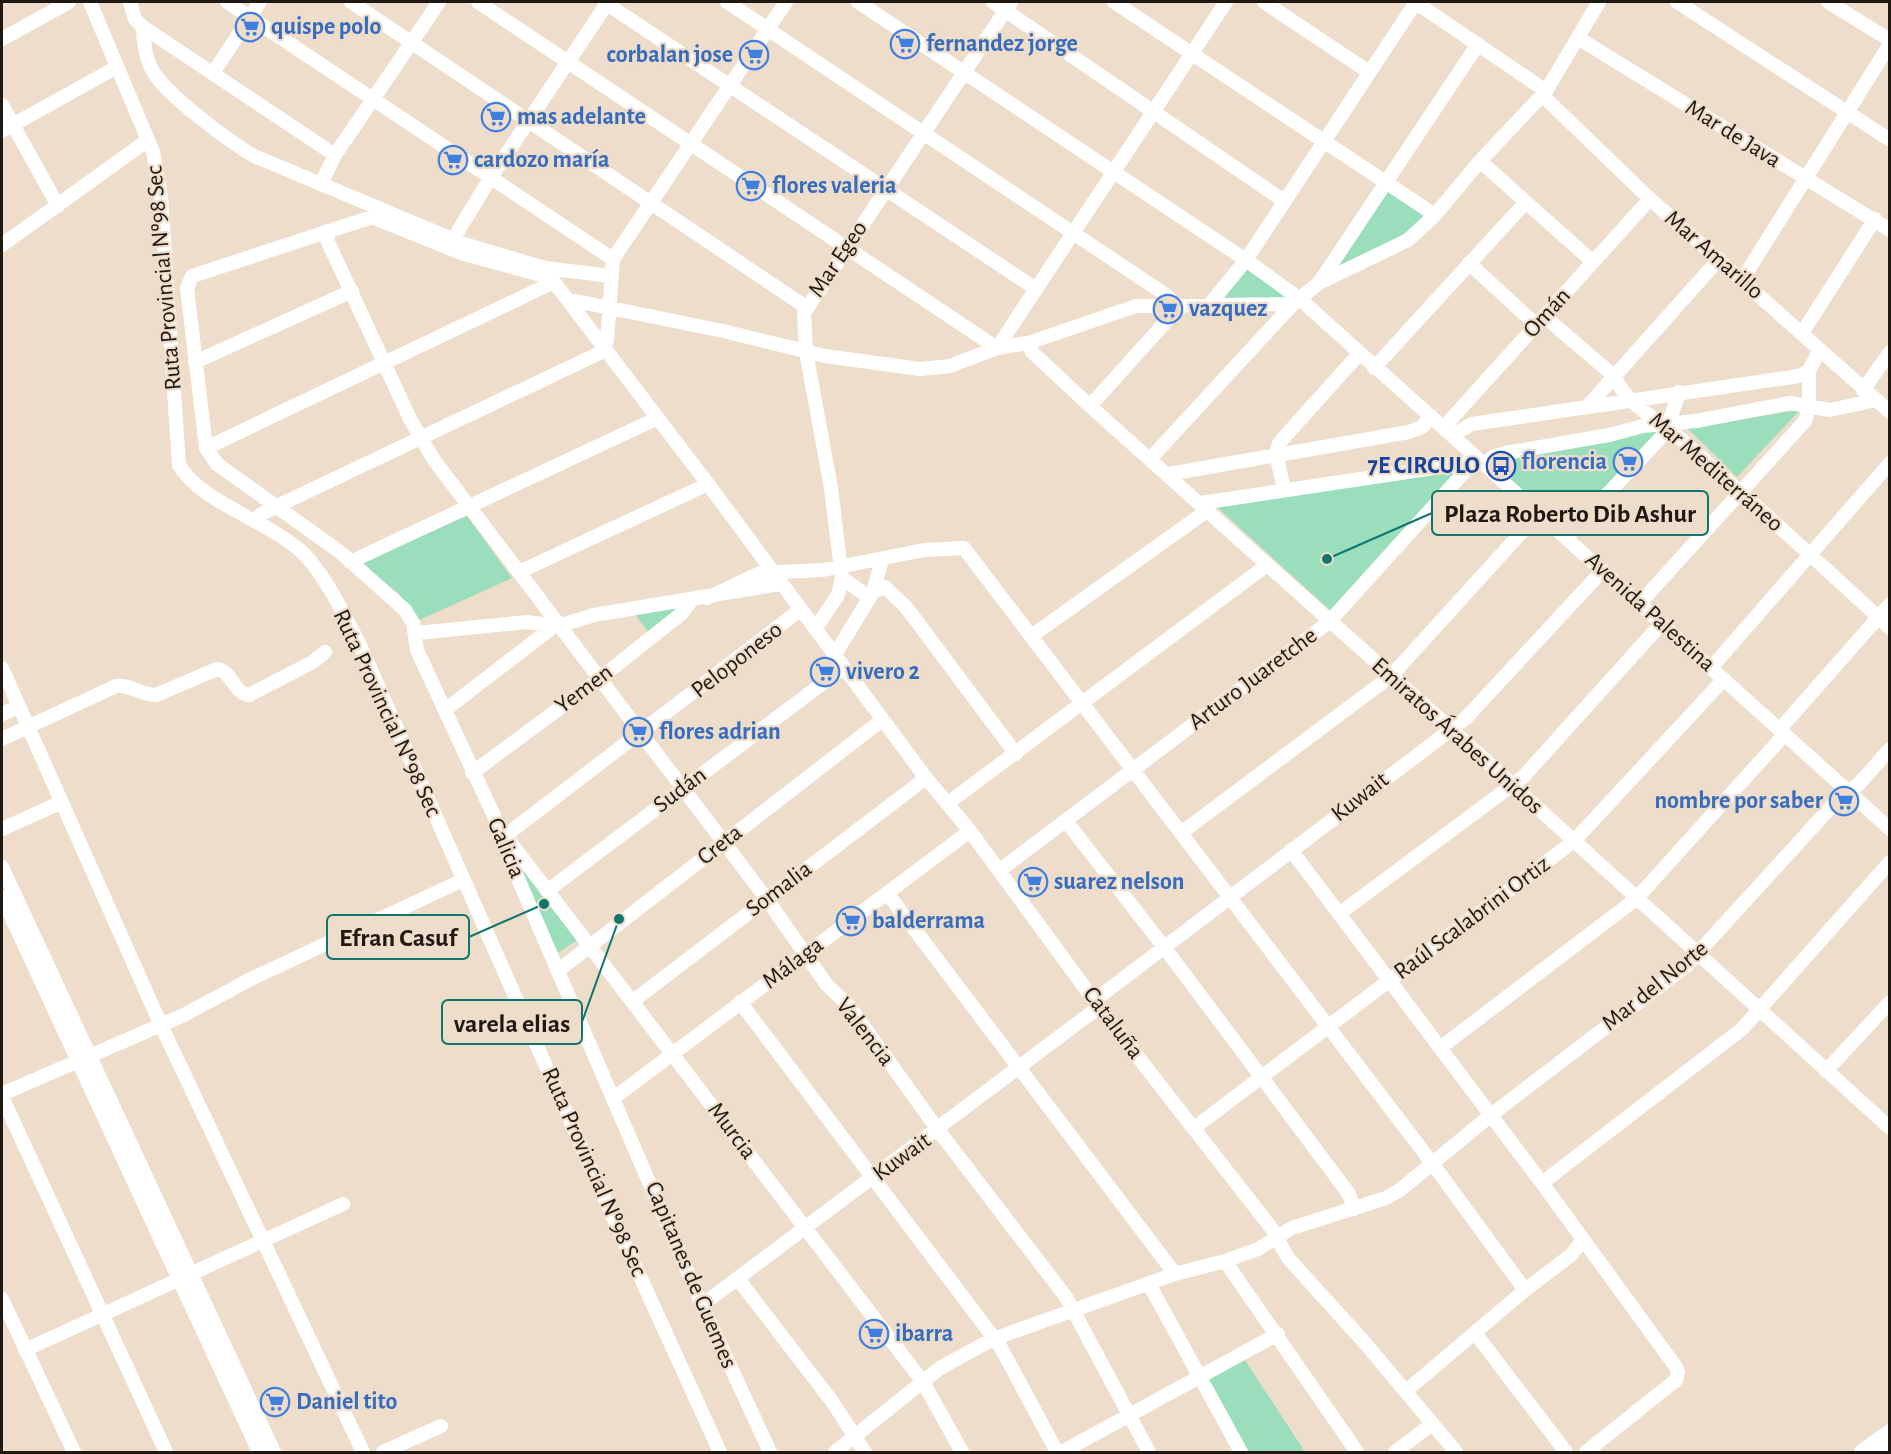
<svg xmlns="http://www.w3.org/2000/svg" width="1891" height="1454" font-family="'Alegreya Sans',sans-serif">
  <style>
    .green { fill: #9bdebb }
    .lines { fill: none; stroke-linecap: round; stroke-linejoin: round }
    .minor { stroke: #fff; stroke-width: 14 }
    .major { stroke: #fff; stroke-width: 16 }
    .labels { text-anchor: middle; dominant-baseline: central; stroke-width: 4.5; stroke-linejoin: round; paint-order: stroke }
    .shop-label { font-size: 24px; font-weight: bold; fill: #366cbe; stroke: #eeddca; text-anchor: start }
    .street-label { font-size: 24px; fill: #201913; stroke: #eeddca }
    .transit-label { font-size: 24px; font-weight: bold; fill: #164399; stroke: #eeddca; text-anchor: end }
    .leader { fill: none; stroke: #0f766e; stroke-width: 2 }
    .callout-dot { fill: #0f766e; stroke: #eeddca; stroke-width: 2 }
    .callout { fill: #eeddca; stroke: #0f766e; stroke-width: 2 }
    .callout-label { font-size: 26px; text-anchor: middle; font-weight: bold; fill: #201913 }
  </style>
  <rect width="100%" height="100%" fill="#eeddca"/>
  <path class="green" d="M 1384,184 L 1434,215 L 1413,235 L 1320,282 Z
    M 1246,261 L 1300,300 L 1212,304 Z
    M 1800,410 L 1737,477 L 1687,428 Z
    M 1666,429 L 1566,531 L 1487,465 L 1506,454 Z
    M 1461,468 L 1332,612 L 1217,507 Z
    M 467,516 L 512,578 L 417,621 L 399,594 L 360,563 Z
    M 674,608 L 679,611 L 649,633 L 634,613 Z
    M 524,866 L 579,939 L 558,953 L 521,869 Z
    M 1243,1357 L 1305,1452 L 1244,1452 L 1203,1379 Z"/>
  <g class="lines">
    <path class="minor" d="M 90,2 L 153,152 L 161,196 L 179,465 C 202,504 271,521 305,555 C 328,580 344,615 360,645 L 602,1193 L 720,1452
      M 130,2 L 135,19 L 143,27 L 335,155
      M 227,2 L 613,259
      M 351,2 L 806,307
      M 478,2 L 997,348
      M 604,2 L 1036,289
      M 727,2 L 1166,295 L 1176,305 L 1171,316 L 1090,406
      M 858,2 L 1246,260 L 1301,300 L 1890,829
      M 993,2 L 1284,201
      M 1114,2 L 1435,215
      M 1264,2 L 1369,72
      M 1415,2 L 1546,91
      M 1677,2 L 1890,140
      M 1828,2 L 1890,40
      M 143,27 C 143,41 146,61 154,73 C 168,96 230,142 254,156 L 464,244 L 545,268 L 611,276
      M 1578,38 L 1890,230
      M 2,39 L 69,2
      M 213,73 L 260,2
      M 1542,95 L 1650,199 L 1890,412
      M 2,105 L 58,206
      M 2,131 L 117,67
      M 1480,161 L 1593,262
      M 321,184 L 335,155 L 439,2
      M 327,231 L 328,242 L 411,421 L 434,460 L 766,898 L 827,985 L 849,1006 L 938,1130 L 1066,1297 L 1149,1452
      M 2,245 L 148,140
      M 449,246 L 491,177 L 608,2
      M 1469,263 L 1536,325
      M 1742,280 L 1890,44
      M 1319,283 L 1408,240 L 1435,215 L 1480,161 L 1546,91 L 1599,2
      M 576,301 L 723,331 L 825,356 L 920,369 L 950,366 L 997,348 L 1028,343 L 1136,306 L 1293,304
      M 1210,304 L 1246,260 L 1416,2
      M 1544,316 L 1615,377 C 1625,404 1660,421 1681,439 C 1751,501 1821,564 1890,628
      M 1802,333 L 1875,219
      M 1028,343 L 1032,352 L 1090,406 L 1451,729 L 1890,1128
      M 603,346 L 607,341 L 613,259 L 786,2
      M 997,348 L 1226,2
      M 195,362 L 352,291
      M 1374,368 L 1526,202
      M 1863,390 L 1890,352
      M 1587,407 L 1719,259
      M 1444,427 L 1650,199
      M 1453,435 L 1472,424 L 1799,376 L 1809,371 L 1819,351
      M 206,448 L 554,282
      M 1151,458 L 1293,304 L 1319,283 L 1478,44
      M 1485,465 L 1493,457 L 1506,453 L 1609,435 L 1643,426 L 1696,421 L 1790,403 L 1830,410 L 1876,400
      M 1169,474 L 1409,432 L 1422,427 L 1431,416
      M 1284,489 L 1276,454 L 1279,443 L 1359,354
      M 1201,503 L 1474,462
      M 256,520 L 260,515 L 277,506 L 606,350
      M 1567,537 L 1666,432 L 1679,392
      M 350,562 L 658,418
      M 519,572 L 708,484
      M 842,578 L 870,598
      M 873,592 L 882,560
      M 707,598 L 760,573 L 823,570 L 924,550 L 964,548 L 1432,1163 L 1525,1290
      M 1640,603 L 1805,421 L 1809,408 L 1809,371
      M 815,629 L 838,595 L 842,578 L 831,488 L 806,352 L 804,313 L 1011,2
      M 416,633 L 527,622 L 558,626 L 594,615 L 780,584
      M 1033,635 L 1208,510
      M 834,656 L 873,592 L 885,587 L 906,607 L 1016,754
      M 2,668 L 160,1023 L 363,1452
      M 1711,668 L 1890,463
      M 445,710 L 553,627
      M 2,714 L 18,707
      M 1780,729 L 1890,604
      M 2,739 L 116,686 C 130,684 141,695 156,695 L 217,669 C 233,672 233,693 249,695 L 313,662 L 325,652
      M 472,773 L 599,679 L 681,614 L 692,600
      M 948,803 L 1267,565
      M 1066,821 L 1164,947 L 1349,1194 L 1354,1209
      M 2,829 L 62,802
      M 1181,833 L 1391,676 L 1539,513
      M 507,838 L 923,1382 L 962,1452
      M 501,839 L 800,610
      M 1291,850 L 1542,1183 L 1676,1367 L 1678,1372 L 1676,1380 L 1586,1452
      M 2,867 L 274,1452
      M 1000,870 L 1329,622 L 1477,458
      M 547,891 L 843,668
      M 887,893 L 1175,1274
      M 2,897 L 259,1452
      M 1339,914 L 1523,777 L 1662,623
      M 559,970 L 882,720
      M 1095,1000 L 1465,719 L 1603,570
      M 633,1001 L 926,778
      M 740,1002 L 1000,1346 L 1057,1452
      M 1440,1048 L 1636,899 L 1785,734
      M 1826,1071 L 1890,1002
      M 2,1094 L 184,1015 L 253,978 L 463,880
      M 2,1097 L 166,1452
      M 615,1097 L 970,831
      M 1194,1128 L 1574,841 L 1724,679
      M 1542,1183 L 1742,1029 L 1890,862
      M 1225,1261 L 1357,1452
      M 738,1279 L 831,1400 L 865,1452
      M 1149,1284 L 1241,1452
      M 2,1299 L 74,1452
      M 702,1305 L 1099,1007
      M 1475,1333 L 1566,1452
      M 25,1350 L 343,1204
      M 1406,1391 L 1525,1290 L 1571,1255 L 1583,1240
      M 383,1452 L 441,1426
      M 770,1452 L 702,1305 L 501,839 L 494,816 L 417,650 L 413,623 L 405,610 L 340,552 L 217,464 L 206,448 L 187,288 L 192,276 L 372,217 L 461,253 L 545,276 L 554,282 L 708,484 L 926,778 L 970,831 L 1099,1007 L 1272,1229 L 1288,1258 L 1365,1343 L 1456,1452
      M 835,1452 L 940,1368 L 993,1339 L 1175,1274 L 1225,1261 L 1258,1249 L 1292,1228 L 1386,1198 L 1400,1190 L 1491,1115 L 1686,966 L 1840,797 L 1859,784 L 1890,749
      M 1062,1452 L 1278,1334
      M 1395,1452 L 1432,1424"/>
    <path class="major" d="M 1862,1452 L 1890,1432
      M 1881,1452 L 1890,1446"/>
  </g>
  <defs>
    <g id="supermarket-ring" transform="scale(1.5)"><circle r="9.5" fill="#eeddca" stroke="#3f7fe0" stroke-width="1.5"/><path d="M-6-5.5h2.5l.6 2H6L4.5 2H-2.5L-4.4-4H-6ZM-1.5 3.2a1.3 1.3 0 1 0 .1 0ZM3 3.2a1.3 1.3 0 1 0 .1 0Z" fill="#3f7fe0"/></g>
    <g id="bus-ring" transform="scale(1.5)"><circle r="9.5" fill="#eeddca" stroke="#1a4fb4" stroke-width="1.5"/><path d="M-5-6H5V4H4V6H2V4H-2V6H-4V4H-5ZM-3.5-4V0h7V-4ZM-3.5 1.2v1.5H-2V1.2ZM2 1.2v1.5H3.5V1.2Z" fill="#1a4fb4"/></g>
  </defs>
  <g fill-rule="evenodd">
    <use href="#supermarket-ring" x="250" y="27"/>
    <use href="#supermarket-ring" x="905" y="44"/>
    <use href="#supermarket-ring" x="754" y="55"/>
    <use href="#supermarket-ring" x="496" y="117"/>
    <use href="#supermarket-ring" x="453" y="160"/>
    <use href="#supermarket-ring" x="751" y="186"/>
    <use href="#supermarket-ring" x="1168" y="309"/>
    <use href="#supermarket-ring" x="1628" y="462"/>
    <use href="#bus-ring" x="1501" y="466"/>
    <use href="#supermarket-ring" x="825" y="672"/>
    <use href="#supermarket-ring" x="638" y="732"/>
    <use href="#supermarket-ring" x="1844" y="801"/>
    <use href="#supermarket-ring" x="1033" y="882"/>
    <use href="#supermarket-ring" x="851" y="921"/>
    <use href="#supermarket-ring" x="874" y="1334"/>
    <use href="#supermarket-ring" x="275" y="1402"/>
  </g>
  <g class="labels">
    <g class="shop-label">
      <text x="271" y="27">quispe polo</text>
      <text x="926" y="44">fernandez jorge</text>
      <text x="733" y="55" text-anchor="end">corbalan jose</text>
      <text x="517" y="117">mas adelante</text>
      <text x="474" y="160">cardozo maría</text>
      <text x="772" y="186">flores valeria</text>
      <text x="1189" y="309">vazquez</text>
      <text x="1607" y="462" text-anchor="end">florencia</text>
      <text x="846" y="672">vivero 2</text>
      <text x="659" y="732">flores adrian</text>
      <text x="1823" y="801" text-anchor="end">nombre por saber</text>
      <text x="1054" y="882">suarez nelson</text>
      <text x="872" y="921">balderrama</text>
      <text x="895" y="1334">ibarra</text>
      <text x="296" y="1402">Daniel tito</text>
    </g>
    <g class="street-label">
      <text transform="translate(1733 134) rotate(32)">Mar de Java</text>
      <text transform="translate(1714 255) rotate(41)">Mar Amarillo</text>
      <text transform="translate(838 259) rotate(-56)">Mar Egeo</text>
      <text transform="translate(164 278) rotate(-95)">Ruta Provincial Nº98 Sec</text>
      <text transform="translate(1547 313) rotate(-48)">Omán</text>
      <text transform="translate(1716 472) rotate(41)">Mar Mediterráneo</text>
      <text transform="translate(1650 612) rotate(42)">Avenida Palestina</text>
      <text transform="translate(737 660) rotate(-38)">Peloponeso</text>
      <text transform="translate(1253 679) rotate(-37)">Arturo Juaretche</text>
      <text transform="translate(584 689) rotate(-37)">Yemen</text>
      <text transform="translate(387 713) rotate(65)">Ruta Provincial Nº98 Sec</text>
      <text transform="translate(1457 736) rotate(42)">Emiratos Árabes Unidos</text>
      <text transform="translate(680 790) rotate(-37)">Sudán</text>
      <text transform="translate(1360 797) rotate(-38)">Kuwait</text>
      <text transform="translate(720 845) rotate(-38)">Creta</text>
      <text transform="translate(506 848) rotate(67)">Galicia</text>
      <text transform="translate(779 889) rotate(-37)">Somalia</text>
      <text transform="translate(1472 918) rotate(-37)">Raúl Scalabrini Ortiz</text>
      <text transform="translate(793 963) rotate(-37)">Málaga</text>
      <text transform="translate(1655 986) rotate(-39)">Mar del Norte</text>
      <text transform="translate(1113 1023) rotate(53)">Cataluña</text>
      <text transform="translate(865 1032) rotate(52)">Valencia</text>
      <text transform="translate(732 1131) rotate(53)">Murcia</text>
      <text transform="translate(902 1157) rotate(-36)">Kuwait</text>
      <text transform="translate(594 1172) rotate(66)">Ruta Provincial Nº98 Sec</text>
      <text transform="translate(691 1275) rotate(67)">Capitanes de Guemes</text>
    </g>
    <g class="transit-label">
      <text x="1480" y="466">7E CIRCULO</text>
    </g>
  </g>
  <path class="leader" d="M1327 559L1432 513M544 904L469 937M619 919L582 1022"/>
  <g class="callout-dot">
    <circle cx="1327" cy="559" r="6"/>
    <circle cx="544" cy="904" r="6"/>
    <circle cx="619" cy="919" r="6"/>
  </g>
  <g class="callout">
    <rect x="1432" y="491" width="276" height="44" rx="6"/>
    <rect x="327" y="915" width="142" height="44" rx="6"/>
    <rect x="442" y="1000" width="140" height="44" rx="6"/>
  </g>
  <g class="callout-label">
    <text x="1570" y="522">Plaza Roberto Dib Ashur</text>
    <text x="398" y="946">Efran Casuf</text>
    <text x="512" y="1032">varela elias</text>
  </g>
  <rect width="1891" height="1454" fill="none" stroke="#201913" stroke-width="6"/>
</svg>
